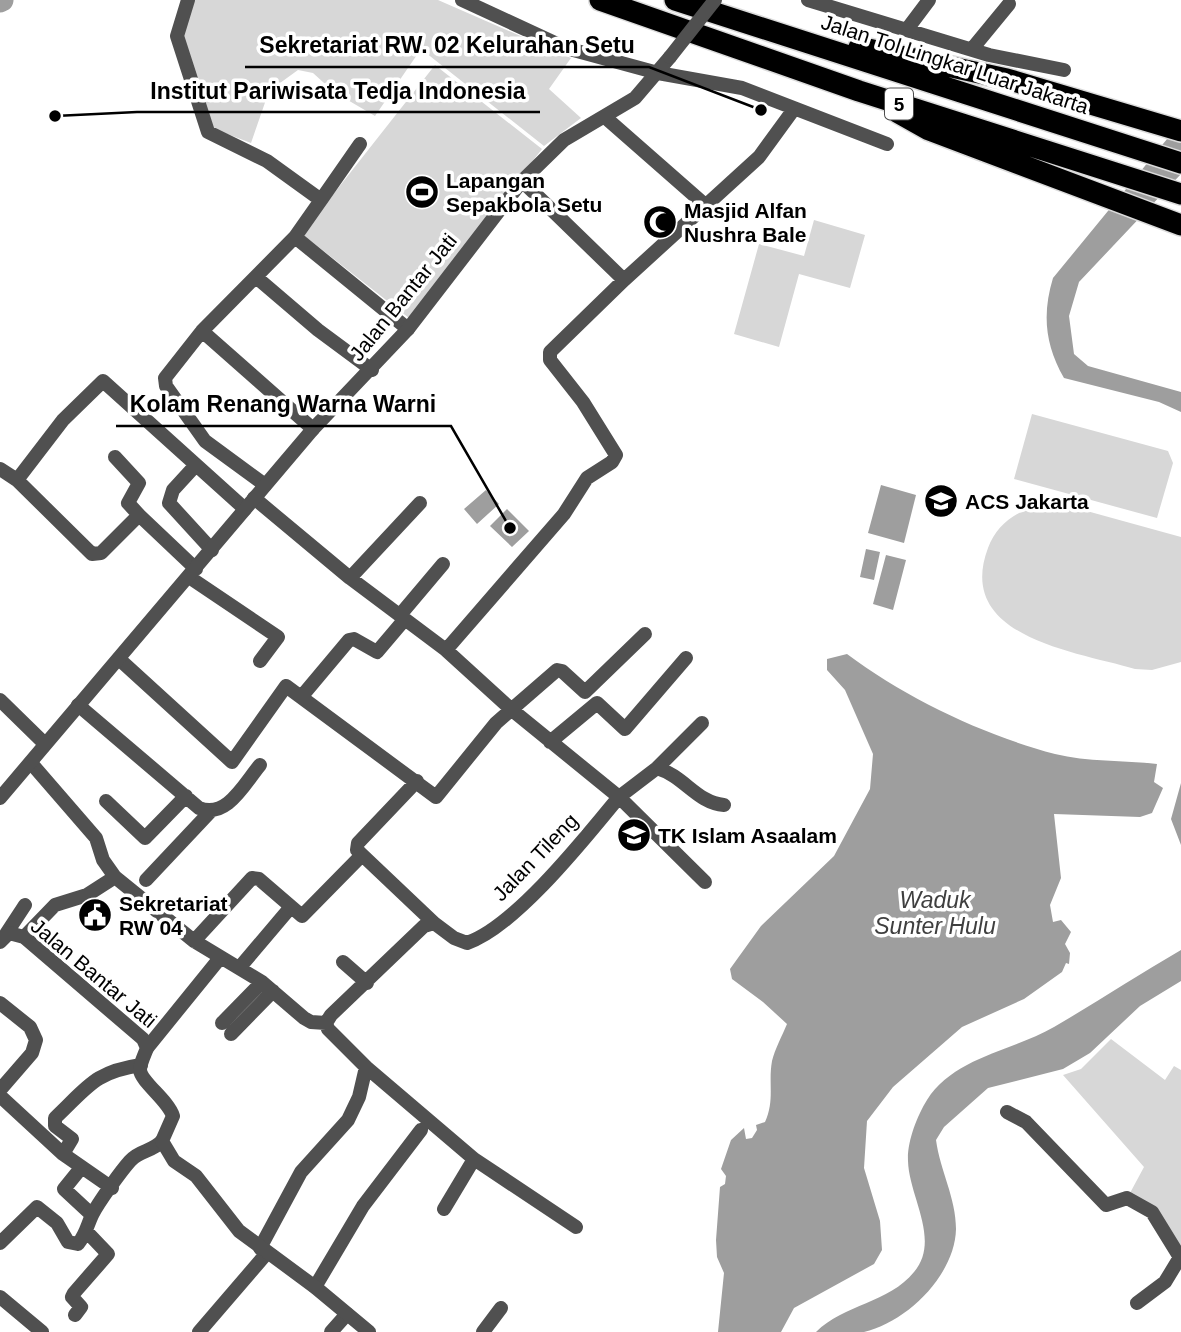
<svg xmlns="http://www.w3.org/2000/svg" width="1181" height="1332" font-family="Helvetica,sans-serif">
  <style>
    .green { fill: #d7d7d7 }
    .water { fill: #9e9e9e }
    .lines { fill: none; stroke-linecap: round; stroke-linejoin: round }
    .river { stroke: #9e9e9e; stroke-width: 23 }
    .motorway-casing { stroke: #dbdbdb; stroke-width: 24 }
    .minor { stroke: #505050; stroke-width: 14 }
    .tertiary { stroke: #505050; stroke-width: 14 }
    .motorway { stroke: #000; stroke-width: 21 }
    .tertiary-bridge { stroke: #505050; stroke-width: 14 }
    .labels { text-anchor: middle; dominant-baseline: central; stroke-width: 7; stroke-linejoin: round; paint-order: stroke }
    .shield { fill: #fff; stroke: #4c4c4c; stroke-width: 2 }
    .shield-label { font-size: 19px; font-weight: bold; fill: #000 }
    .street-label { font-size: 21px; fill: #000; stroke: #fff }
    .poi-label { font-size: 21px; font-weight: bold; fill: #000; stroke: #fff; text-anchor: start }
    .water-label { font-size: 23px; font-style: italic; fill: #3f3f3f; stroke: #fff }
    .leader { fill: none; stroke: #000; stroke-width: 2.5 }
    .callout-dot { fill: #000; stroke: #fff; stroke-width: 2.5 }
    .callout-label { font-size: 23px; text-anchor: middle; font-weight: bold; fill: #000; stroke: #fff; stroke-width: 7; stroke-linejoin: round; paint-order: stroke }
  </style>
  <rect width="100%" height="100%" fill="#fff"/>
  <path class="green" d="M 192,0 L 438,0 L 571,58 L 549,89 L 581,118 L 544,146 L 421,49 L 375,116 L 334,92 L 313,73 L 298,70 L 269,91 L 251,143 L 209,127 L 182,30 Z
    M 435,65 L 542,149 L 409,318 L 302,234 Z
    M 814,220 L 865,235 L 850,288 L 799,274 L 779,347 L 734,334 L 759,244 L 804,256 Z
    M 1032,414 L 1168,451 L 1173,463 L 1157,518 L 1014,479 Z
    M 1050,504 L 1065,505 L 1181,537 L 1181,662 L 1152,670 L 1135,669 C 1078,652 954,638 988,548 C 998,521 1022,507 1050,504 Z
    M 1111,1039 L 1165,1080 L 1174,1066 L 1181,1070 L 1181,1254 L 1130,1193 L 1144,1167 L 1063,1075 L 1081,1069 Z"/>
  <path class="water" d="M 1181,122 L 1181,174 L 1079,282 L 1069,316 L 1074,354 L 1088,366 L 1181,392 L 1181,412 L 1159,402 L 1064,378 C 1045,345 1042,314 1053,278 Z
    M 881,485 L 916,495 L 904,543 L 868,533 Z
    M 486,490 L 499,504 L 477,524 L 464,509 Z
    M 507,509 L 529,531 L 512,547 L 490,526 Z
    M 866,549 L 880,552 L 874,580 L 860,577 Z
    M 886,555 L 906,560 L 893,610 L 873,604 Z
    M 847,654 C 906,698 983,735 1055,754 C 1087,762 1124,760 1157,764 L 1154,782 L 1163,788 L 1152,813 L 1140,817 L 1054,814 L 1061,878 L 1050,905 L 1053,922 L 1061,920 L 1071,932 L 1065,944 L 1070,953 L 1069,964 L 1066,963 L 1062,972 L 1024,999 L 962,1027 L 893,1087 L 867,1121 L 864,1168 L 880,1221 L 882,1250 L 874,1264 L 794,1308 L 781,1332 L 718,1332 L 724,1273 L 717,1257 L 716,1240 L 720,1187 L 725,1184 L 726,1176 L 721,1169 L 731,1140 L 744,1128 L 746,1139 L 752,1138 L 757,1130 L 756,1125 L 765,1122 C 775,1100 768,1083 772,1061 C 775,1049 782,1036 787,1024 L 763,1002 L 732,979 L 730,969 L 761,926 L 834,856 L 870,789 L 873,754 L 845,690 L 827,670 L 827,659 Z
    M 1181,783 L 1181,845 L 1171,819 Z
    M 1181,950 L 1181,981 L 1140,1006 L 1090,1053 L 1063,1069 L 988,1088 L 944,1127 L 936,1140 C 940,1170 956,1198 956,1229 C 955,1275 907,1322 864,1332 C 850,1332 831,1332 816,1332 C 844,1304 889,1303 914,1272 C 941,1240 909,1197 908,1161 C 907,1142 917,1116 927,1100 C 954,1057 1013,1051 1054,1027 C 1097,1002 1138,975 1181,950 Z"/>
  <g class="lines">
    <path class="river" d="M 0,1 L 2,0"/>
    <g class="motorway-casing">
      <path id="motorway" d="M 600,0 L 859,91 L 1181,194
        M 675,0 L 1181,163
        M 859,47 L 1007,79 L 1181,131
        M 897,112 L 929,130 L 1181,225"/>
    </g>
    <path class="minor" d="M 188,0 L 177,36 L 208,132 L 267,161 L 321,200 L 295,237 L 408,329
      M 462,0 L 566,48 L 658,73 L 742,88 L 887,144
      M 808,0 L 989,55 L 1064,70
      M 908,28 L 929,0
      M 972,49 L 1009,4
      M 606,118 L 704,204
      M 321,200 L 360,144
      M 256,277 L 318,330 L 372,370
      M 624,280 L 759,157 L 794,109
      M 202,331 L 313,429
      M 115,457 L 139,483 L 128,503 L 139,515
      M 195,466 L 173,490 L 169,503 L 212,550
      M 0,469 L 17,480 L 92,554 L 101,553 L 139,515 L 196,569
      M 17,480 L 63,420 L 103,381 L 245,509
      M 265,485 L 205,441 L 166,386 L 165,378 L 202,331 L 295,237
      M 254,498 L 350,578 L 446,650 L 512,710 L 619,797 C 586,837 515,927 467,943 L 454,938 L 434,923 L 424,926 L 331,1015 L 326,1023 L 328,1029 L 366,1067 L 359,1097 L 348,1120 L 301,1172 L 260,1248
      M 189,577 L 278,637 L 260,661
      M 350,578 L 420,503
      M 400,615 L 443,564
      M 446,650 L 564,514 L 587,478 L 612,462 L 616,455 L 583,402 L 550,360 L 550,352 L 624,280 L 522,181
      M 119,659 L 232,762 L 286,686 L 436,797 L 496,723 L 557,670 L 562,671 L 585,692 L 645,634
      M 302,696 L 349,640 L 354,639 L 377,652 L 405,619
      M 78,705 L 199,808 C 227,819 244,784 260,765
      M 702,723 L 657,768 L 619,797 L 705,882
      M 550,742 L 597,703 L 625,729 L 686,658
      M 31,763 L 96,838 L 103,860 L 115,877 L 194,941 L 262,982 L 304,1018 L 311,1022 L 326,1023
      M 657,768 C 684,776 697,803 724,805
      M 417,781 L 358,843 L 357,850 L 434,923
      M 106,801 L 145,838 L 186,796
      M 146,880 L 210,812
      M 6,934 L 25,905
      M 24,937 L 55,905 L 87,895 L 115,877
      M 194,941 L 252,878 L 259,879 L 302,916 L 361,856
      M 343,962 L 367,983
      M 240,967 L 290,908
      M 0,1003 L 30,1027 L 36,1040 L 32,1053 L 0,1090
      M 222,1023 L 262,982
      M 231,1034 L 273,991
      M 147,1048 L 220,958
      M 366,1067 L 474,1159 L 576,1227
      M 0,1096 L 63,1154 L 112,1188
      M 1007,1112 L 1026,1122 L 1106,1205 L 1127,1198 L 1152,1212 L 1181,1259
      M 63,1154 L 72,1139 L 55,1126 L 55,1118 C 88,1087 94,1072 141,1065
      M 81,1168 L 64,1189 L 92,1215
      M 444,1209 L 474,1159
      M 0,1243 L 37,1207 L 57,1223 L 68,1242 L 78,1244 C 86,1234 87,1226 92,1215 C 98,1203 121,1171 130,1161 C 139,1150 152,1152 162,1141
      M 315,1287 L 363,1206 L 421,1130
      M 0,1297 L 42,1332
      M 1137,1303 L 1165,1282 L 1179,1259
      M 75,1315 L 81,1307 L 72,1297 L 74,1293 L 108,1254 L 87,1232
      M 199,1332 L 267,1253
      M 331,1332 L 347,1314
      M 483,1332 L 501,1308"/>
    <path class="tertiary" d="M 0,700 L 45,744
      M 0,798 L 313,429 L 408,329 L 522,181 L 564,140 L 635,98 L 670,57
      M 0,942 L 9,933 L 24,937 L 143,1039 L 147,1048 C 145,1054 140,1063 140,1070 C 141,1082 168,1100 173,1116 L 162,1141 L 174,1161 L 196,1176 L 239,1231 L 315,1287 L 369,1332"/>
    <use href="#motorway" class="motorway"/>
    <path class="tertiary-bridge" d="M 670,57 L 715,0"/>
  </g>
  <defs>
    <g id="stadium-disc" transform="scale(1.75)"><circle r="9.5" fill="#000" stroke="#fff"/><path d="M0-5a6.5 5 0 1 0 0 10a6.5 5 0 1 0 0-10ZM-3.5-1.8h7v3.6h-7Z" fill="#fff"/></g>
    <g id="mosque-disc" transform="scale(1.75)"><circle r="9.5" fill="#000" stroke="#fff"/><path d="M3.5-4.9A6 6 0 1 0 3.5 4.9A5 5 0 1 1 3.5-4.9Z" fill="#fff"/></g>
    <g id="school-disc" transform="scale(1.75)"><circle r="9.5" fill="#000" stroke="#fff"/><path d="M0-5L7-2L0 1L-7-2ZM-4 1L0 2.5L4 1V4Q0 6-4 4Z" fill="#fff"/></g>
    <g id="civic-disc" transform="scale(1.75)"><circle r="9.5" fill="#000" stroke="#fff"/><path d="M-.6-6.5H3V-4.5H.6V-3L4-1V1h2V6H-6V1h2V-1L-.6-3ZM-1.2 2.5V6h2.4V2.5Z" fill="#fff"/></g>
  </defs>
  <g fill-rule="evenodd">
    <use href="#stadium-disc" x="422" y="192"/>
    <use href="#mosque-disc" x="660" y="222"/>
    <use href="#school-disc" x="941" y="501"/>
    <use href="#school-disc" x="634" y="835"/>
    <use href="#civic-disc" x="95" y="915"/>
  </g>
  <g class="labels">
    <rect class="shield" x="885" y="88.5" width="28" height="31" rx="5"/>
    <g class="shield-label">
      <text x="899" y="104">5</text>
    </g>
    <g class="street-label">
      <text transform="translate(955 64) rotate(18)">Jalan Tol Lingkar Luar Jakarta</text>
      <text transform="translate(403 297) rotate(-51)">Jalan Bantar Jati</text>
      <text transform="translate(535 857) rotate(-46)">Jalan Tileng</text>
      <text transform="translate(94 973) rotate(40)">Jalan Bantar Jati</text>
    </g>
    <g class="poi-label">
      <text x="446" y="180">Lapangan<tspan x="446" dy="24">Sepakbola Setu</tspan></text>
      <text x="684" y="210">Masjid Alfan<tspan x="684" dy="24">Nushra Bale</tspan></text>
      <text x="965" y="501">ACS Jakarta</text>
      <text x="658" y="835">TK Islam Asaalam</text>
      <text x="119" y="903">Sekretariat<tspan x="119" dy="24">RW 04</tspan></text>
    </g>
    <g class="water-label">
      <text x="935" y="900">Waduk<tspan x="935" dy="26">Sunter Hulu</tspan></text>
    </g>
  </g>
  <path class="leader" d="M761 110L649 67H245M55 116L137 112H540M510 528L451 426H116"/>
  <g class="callout-dot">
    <circle cx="761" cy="110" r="7"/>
    <circle cx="55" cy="116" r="7"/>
    <circle cx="510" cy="528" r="7"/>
  </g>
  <g class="callout-label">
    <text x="447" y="53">Sekretariat RW. 02 Kelurahan Setu</text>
    <text x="338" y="99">Institut Pariwisata Tedja Indonesia</text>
    <text x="283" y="412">Kolam Renang Warna Warni</text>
  </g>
</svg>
